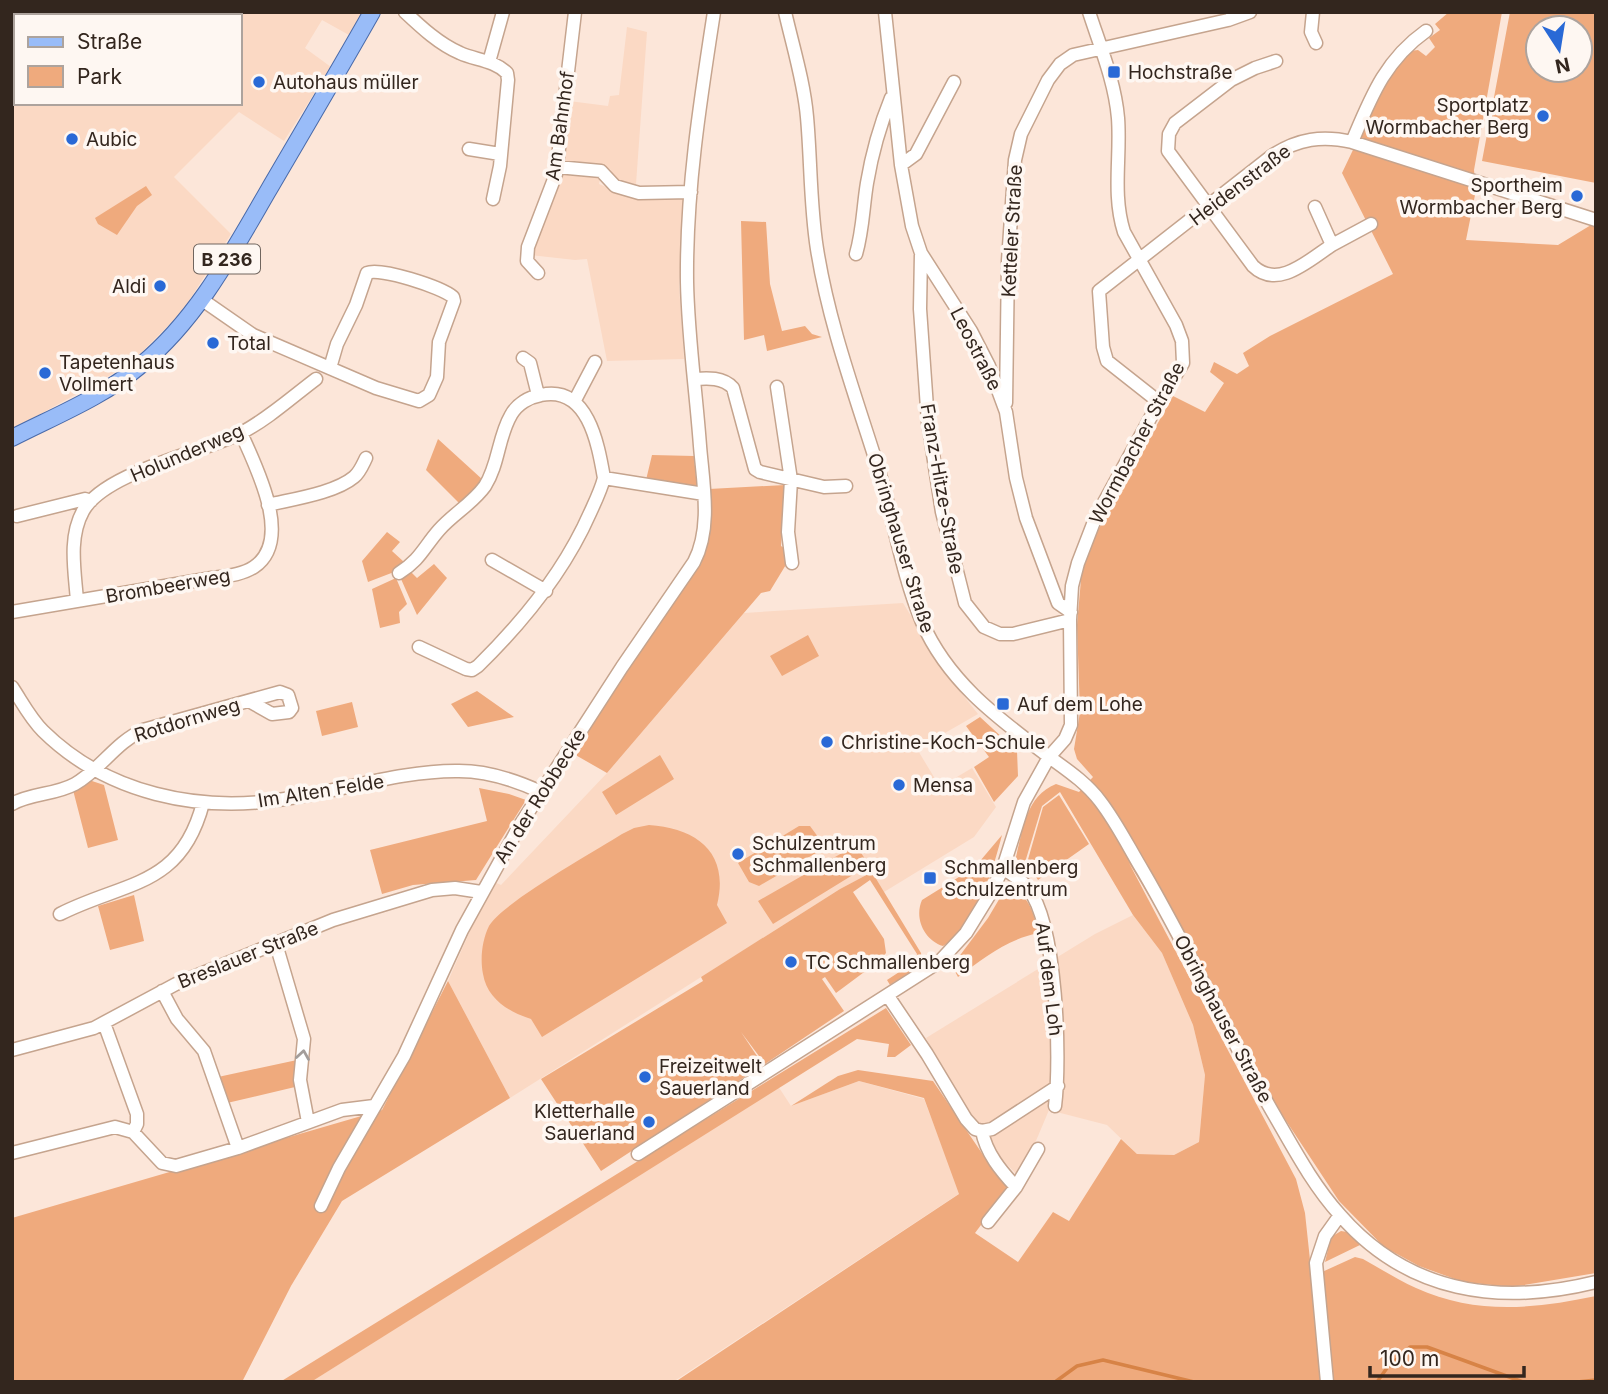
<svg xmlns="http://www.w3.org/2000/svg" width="1608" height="1394" font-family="Inter,sans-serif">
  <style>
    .built { fill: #fbd9c4; fill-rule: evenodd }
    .green { fill: #efaa7d; fill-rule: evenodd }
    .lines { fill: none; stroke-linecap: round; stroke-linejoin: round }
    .stream { stroke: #d78346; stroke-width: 3.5 }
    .minor-casing { stroke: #c5a48e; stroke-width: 15 }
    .major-casing { stroke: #496aa9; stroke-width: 18 }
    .minor { stroke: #fff; stroke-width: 12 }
    .major { stroke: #99bcf8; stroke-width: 16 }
    .oneway { stroke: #a39d9a }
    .poi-dot { fill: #2969d6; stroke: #fef7f2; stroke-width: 2.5 }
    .labels { text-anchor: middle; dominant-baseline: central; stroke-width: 7; stroke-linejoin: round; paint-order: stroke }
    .shield { fill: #fef7f2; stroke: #70655e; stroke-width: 2 }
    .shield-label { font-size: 18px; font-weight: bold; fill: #33261e }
    .poi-label { font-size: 19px; fill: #33261e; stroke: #fef7f2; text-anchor: start }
    .street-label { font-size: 19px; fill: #33261e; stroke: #fef7f2 }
  </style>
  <rect width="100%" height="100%" fill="#fce6d9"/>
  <path class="built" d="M 12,12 L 363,12 L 349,35 L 322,20 L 305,48 L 331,67 L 284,141 L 239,112 L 174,177 L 231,234 L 182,312 L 130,364 L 12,430 ZM 16,16 L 240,16 L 240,103 L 16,103 Z
    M 627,27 L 647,32 L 636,184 L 613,180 L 611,170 L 603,165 L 599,184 L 626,195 L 686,196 L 679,286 L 684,359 L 607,361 L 587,259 L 575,260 L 530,255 L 569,101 L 608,106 L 610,96 L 619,95 Z
    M 903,603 L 951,680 L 978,714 L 917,749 L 940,787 L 972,768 L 996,807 L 974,837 L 884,892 L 872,872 L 840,889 L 510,1098 L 448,981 L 492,881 L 501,885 L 607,773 L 744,613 Z
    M 1133,915 L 1162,953 L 1193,1025 L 1205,1075 L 1199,1142 L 1174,1155 L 1137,1154 L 1107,1125 L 1049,1110 L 1030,1155 L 1017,1175 L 998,1155 L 967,1109 L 926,1038 L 1095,934 Z
    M 859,1081 L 924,1099 L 960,1193 L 673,1382 L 311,1382 L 778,1086 L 791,1106 Z"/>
  <path class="green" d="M 1449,12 L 1502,12 L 1474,170 L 1476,190 L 1466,240 L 1558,245 L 1591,225 L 1596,218 L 1596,1273 L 1512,1287 L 1463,1282 L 1419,1266 L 1384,1247 L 1339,1201 L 1273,1101 L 1129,863 L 1296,1179 L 1305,1213 L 1323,1382 L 675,1382 L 959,1194 L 924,1098 L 859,1081 L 791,1106 L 838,1076 L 858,1070 L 933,1081 L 994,1171 L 1008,1189 L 975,1233 L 1018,1262 L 1053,1212 L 1069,1221 L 1121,1139 L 1137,1154 L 1174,1155 L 1199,1142 L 1205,1075 L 1193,1025 L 1162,953 L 1133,915 L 1060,792 L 1042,806 L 1023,869 L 1016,857 C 1023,829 1026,796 1056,784 L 1079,792 L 1093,777 L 1077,759 L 1074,749 L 1080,712 L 1077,625 L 1083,557 L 1173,396 L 1205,412 L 1224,383 L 1210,372 L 1214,362 L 1237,374 L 1249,366 L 1243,353 L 1270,336 L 1393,274 L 1342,173 L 1389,74 L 1410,51 L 1418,50 L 1426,56 L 1435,47 L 1429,38 L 1440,30 L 1435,24 Z
    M 1510,12 L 1596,12 L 1596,183 L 1482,161 ZM 1538,28 L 1580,28 L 1580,70 L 1538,70 Z
    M 146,186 L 152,195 L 137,206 L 117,235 L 98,224 L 95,218 Z
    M 741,221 L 766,222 L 770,284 L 782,331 L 805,326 L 812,334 L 822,337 L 767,351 L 764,335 L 744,340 Z
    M 438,439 L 483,480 L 460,504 L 426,470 Z
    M 652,455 L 694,456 L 697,488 L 646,480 Z
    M 785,485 L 781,546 L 784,548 L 787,563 L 770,591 L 761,593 L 607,773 L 572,753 L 648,637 L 701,564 L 710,524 L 709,489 Z
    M 387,532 L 400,542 L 392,551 L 404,562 L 394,572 L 368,582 L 362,561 Z
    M 434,564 L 447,578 L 417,615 L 401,579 L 411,572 L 417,578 Z
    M 396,578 L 407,604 L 399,612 L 400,623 L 380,628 L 372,589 Z
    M 808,635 L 819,656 L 782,676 L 770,656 Z
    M 477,691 L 514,717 L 468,727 L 451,704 Z
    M 352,702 L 358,727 L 322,736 L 316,711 Z
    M 980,717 L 1017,751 L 1018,776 L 994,802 L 974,767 L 989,757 L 966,726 Z
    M 660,755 L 674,779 L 616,815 L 602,792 Z
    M 89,780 L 104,785 L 118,840 L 88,848 L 73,790 Z
    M 479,788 L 509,794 L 526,800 L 476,880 L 413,885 L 382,894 L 370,850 L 487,821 Z
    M 1059,795 L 1089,844 L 1038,880 L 1027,863 L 1043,807 Z
    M 649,825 C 697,828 730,853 717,905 L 727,923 L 542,1037 L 531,1019 C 509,1012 487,999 483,974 C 480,959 482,940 489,926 C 502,903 595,851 622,834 L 634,828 Z
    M 799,826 L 810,826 L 821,841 L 816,853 L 759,886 L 749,882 L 738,863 Z
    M 1002,835 C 993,869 977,928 943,946 C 924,940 914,918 922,900 L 975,867 Z
    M 856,845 L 869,865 L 773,924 L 758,901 Z
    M 872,872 L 921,953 C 923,969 901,977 890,985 L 887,980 L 916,961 L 917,954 L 870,880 L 853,892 L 884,939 L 886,953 L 879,961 L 836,993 L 825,977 L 822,979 L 844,1011 L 765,1064 L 741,1032 L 763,1065 L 601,1171 L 541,1079 L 703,981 L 701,977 L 840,889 Z
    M 1010,889 C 1030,894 1034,916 1039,933 C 1007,939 984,958 958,977 L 952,966 L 988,918 L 1004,891 Z
    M 134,895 L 144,941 L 110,950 L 98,906 Z
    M 448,981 L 510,1098 L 342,1201 L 291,1286 L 242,1382 L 12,1382 L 12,1218 L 382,1110 Z
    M 886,1008 L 911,1045 L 895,1057 L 887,1057 L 889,1044 L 857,1039 L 311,1382 L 280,1382 Z
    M 297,1060 L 295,1087 L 227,1103 L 218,1077 Z
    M 1341,1231 L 1347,1232 L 1360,1245 L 1325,1262 L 1331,1237 Z
    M 1355,1257 L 1363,1259 C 1381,1269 1398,1280 1416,1288 C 1475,1315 1534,1309 1596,1296 L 1596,1382 L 1332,1382 L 1322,1272 Z"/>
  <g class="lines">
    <path class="stream" d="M 1055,1382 L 1077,1366 L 1103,1360 L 1194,1382
      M 1377,1382 L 1387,1368 L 1410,1347 L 1427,1347 L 1523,1382
      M 1577,1382 L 1596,1380"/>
    <g class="minor-casing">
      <path id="minor" d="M 405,12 C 421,27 439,44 460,53 C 475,60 494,60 507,73 L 508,80 L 500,166 L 493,199
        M 785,12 C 793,47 804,82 807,117 C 811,161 810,205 817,249 C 829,325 856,397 879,471 C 894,521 902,574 922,622 C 947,680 995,716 1044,753 C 1064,768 1085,781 1100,801 C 1117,823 1129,848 1143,871 C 1189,950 1227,1033 1272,1111 C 1293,1147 1312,1184 1340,1215 C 1408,1293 1499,1306 1596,1282
        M 885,12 L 901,165 L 912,226 L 921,253 L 971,331 L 989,366 L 1006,412 L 1016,478 L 1026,518 L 1058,603 L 1071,612
        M 1313,12 L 1311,32 L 1316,43
        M 140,16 L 145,12
        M 1276,61 L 1255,68 L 1231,80 L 1175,123 L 1169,134 L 1168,151 L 1253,266 C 1278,290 1309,260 1332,245 L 1315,207
        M 489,62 L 503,12
        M 12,87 L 16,85
        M 1352,142 C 1371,97 1385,60 1426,31
        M 469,149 L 500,154
        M 901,165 L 916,154 L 954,82
        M 557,167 L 601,171 L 615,186 L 639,193 L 691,192
        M 1332,245 L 1371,224
        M 921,253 L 920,309 L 928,422 L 942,512 L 965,603 L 984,627 L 1000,634 L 1013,634 L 1070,620
        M 856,254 C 863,230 863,207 867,183 C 872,153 880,125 891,98
        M 538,273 L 527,261 L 528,247 L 556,174 L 575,12
        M 201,299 L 253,335 L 376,388 L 419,401 L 429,395 L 437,377 L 439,342 L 454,301 L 453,297 C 441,287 380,267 367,273 L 356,305 L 337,344 L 330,368
        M 523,358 L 530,363 L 538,395
        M 694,379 C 708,378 723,377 733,388 L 755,469 L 760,472 L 824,487 L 846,486
        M 777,387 L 791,480 L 788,532 L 792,563
        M 574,402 L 595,362
        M 1159,402 L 1107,361 L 1103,347 L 1099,291 L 1273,155 C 1298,139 1322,135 1352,142 L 1596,220
        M 1006,403 L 1008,261 L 1015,160 L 1021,134 L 1048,80 L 1060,64 L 1073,55 L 1228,20 L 1250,12
        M 268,505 C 293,499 335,493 354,477 C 360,472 363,464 366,458
        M 17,516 L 85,499 L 91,501
        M 492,560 L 546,591
        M 399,573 C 420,560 424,547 439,530 C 453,514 472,504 485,486 C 499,464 498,437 511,415 C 517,404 529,397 541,395 C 588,385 598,444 604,478
        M 77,601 C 75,572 68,538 83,511 C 105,472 201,453 241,433 C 268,419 292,397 316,379
        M 12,612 L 212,578 C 226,576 242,575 254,567 C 294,540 256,467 241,433
        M 419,647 L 466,669 L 472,670 L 478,666 C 524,621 564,572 590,513 C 595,502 601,490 604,478 L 704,494
        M 12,687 C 22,702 30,718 43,731 C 107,794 199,813 285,799 C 341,791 403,770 459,771 C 487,771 515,780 541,792
        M 12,804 C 31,793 55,795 75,784 C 101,769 115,743 143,730 L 280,692 L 288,695 L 292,708 L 289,712 L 272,714 L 249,701
        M 1003,868 C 1011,874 1022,880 1028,888 C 1057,925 1061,1059 1055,1106
        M 60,914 C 125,881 181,888 203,803
        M 276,944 L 304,1039 L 300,1080 L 308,1122
        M 162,991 L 177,1019 L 204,1051 L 238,1148
        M 888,996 L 927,1054 L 966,1119 L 975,1129 L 982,1131 C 986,1153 1001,1171 1016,1187
        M 104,1023 L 137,1114 L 137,1124 L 133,1132
        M 12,1050 L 94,1028 L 176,984 L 333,920 L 432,890 L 455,888 L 481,892
        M 982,1131 L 992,1129 L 1058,1086
        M 12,1153 L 115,1127 L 133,1132 L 162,1163 L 176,1166 L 238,1148 L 342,1110 L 374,1106
        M 638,1154 L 939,962 L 966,933 L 990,894 L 1003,868 L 1024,802 L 1049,757 L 1065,739 L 1071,725 L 1070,620 L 1072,586 L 1078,563 L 1095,519 L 1159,402 L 1183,363 L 1182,341 L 1176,325 L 1124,232 C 1112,194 1121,157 1118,118 C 1115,82 1100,46 1089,12
        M 321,1206 L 339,1168 L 404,1056 L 462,930 L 520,825 L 622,667 L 694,562 C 712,528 703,483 700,446 C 696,391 688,337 687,282 C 686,191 700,102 714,12
        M 988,1222 L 1016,1187 L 1038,1149
        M 1327,1382 L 1316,1263 L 1325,1236 L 1340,1215"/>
    </g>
    <g class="major-casing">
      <path id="major" d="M 12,438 C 55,416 103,397 141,365 C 197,319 232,253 268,191 C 303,131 338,72 372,12"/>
    </g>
    <use href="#minor" class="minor"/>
    <use href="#major" class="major"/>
  </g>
  <defs><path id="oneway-chevron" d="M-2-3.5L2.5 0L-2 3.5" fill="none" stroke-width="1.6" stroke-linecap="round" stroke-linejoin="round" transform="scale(1.75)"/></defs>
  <use class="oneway" href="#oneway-chevron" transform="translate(303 1055) rotate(-81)"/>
  <g class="poi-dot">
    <rect x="1107" y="65" width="14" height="14" rx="3.5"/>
    <circle cx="259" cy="82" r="7"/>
    <circle cx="1543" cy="116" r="7"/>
    <circle cx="72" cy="139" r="7"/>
    <circle cx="1577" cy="196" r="7"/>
    <circle cx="160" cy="286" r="7"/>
    <circle cx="213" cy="343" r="7"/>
    <circle cx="45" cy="373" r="7"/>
    <rect x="996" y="697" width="14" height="14" rx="3.5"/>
    <circle cx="827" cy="742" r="7"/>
    <circle cx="899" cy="785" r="7"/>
    <circle cx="738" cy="854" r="7"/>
    <rect x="923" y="871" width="14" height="14" rx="3.5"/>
    <circle cx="791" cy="962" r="7"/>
    <circle cx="645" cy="1077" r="7"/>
    <circle cx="649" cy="1122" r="7"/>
  </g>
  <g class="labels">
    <rect class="shield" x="194" y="244.5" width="66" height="29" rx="5"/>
    <g class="shield-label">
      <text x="227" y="259">B 236</text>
    </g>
    <g class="poi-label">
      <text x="1128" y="72">Hochstraße</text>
      <text x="273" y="82">Autohaus müller</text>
      <text x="1529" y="105" text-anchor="end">Sportplatz<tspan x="1529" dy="22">Wormbacher Berg</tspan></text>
      <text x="86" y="139">Aubic</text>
      <text x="1563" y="185" text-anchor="end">Sportheim<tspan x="1563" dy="22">Wormbacher Berg</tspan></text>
      <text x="146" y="286" text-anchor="end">Aldi</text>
      <text x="227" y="343">Total</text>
      <text x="59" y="362">Tapetenhaus<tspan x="59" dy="22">Vollmert</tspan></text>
      <text x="1017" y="704">Auf dem Lohe</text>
      <text x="841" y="742">Christine-Koch-Schule</text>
      <text x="913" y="785">Mensa</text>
      <text x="752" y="843">Schulzentrum<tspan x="752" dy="22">Schmallenberg</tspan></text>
      <text x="944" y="867">Schmallenberg<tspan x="944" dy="22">Schulzentrum</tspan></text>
      <text x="805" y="962">TC Schmallenberg</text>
      <text x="659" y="1066">Freizeitwelt<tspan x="659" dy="22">Sauerland</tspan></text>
      <text x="635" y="1111" text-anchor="end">Kletterhalle<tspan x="635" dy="22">Sauerland</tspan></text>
    </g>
    <g class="street-label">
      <text transform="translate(560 126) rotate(-82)">Am Bahnhof</text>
      <text transform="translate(1240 185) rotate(-37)">Heidenstraße</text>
      <text transform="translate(1012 231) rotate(-87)">Ketteler Straße</text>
      <text transform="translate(976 349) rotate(63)">Leostraße</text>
      <text transform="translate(1137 443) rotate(-62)">Wormbacher Straße</text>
      <text transform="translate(187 453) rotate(-23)">Holunderweg</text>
      <text transform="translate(942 489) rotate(80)">Franz-Hitze-Straße</text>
      <text transform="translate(901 543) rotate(73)">Obringhauser Straße</text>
      <text transform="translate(168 586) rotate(-10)">Brombeerweg</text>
      <text transform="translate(187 720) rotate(-17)">Rotdornweg</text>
      <text transform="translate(321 791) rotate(-9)">Im Alten Felde</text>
      <text transform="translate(540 796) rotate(-58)">An der Robbecke</text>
      <text transform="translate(248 955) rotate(-22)">Breslauer Straße</text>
      <text transform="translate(1049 979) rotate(83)">Auf dem Loh</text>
      <text transform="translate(1223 1019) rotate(62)">Obringhauser Straße</text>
    </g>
  </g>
  <rect width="1608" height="1394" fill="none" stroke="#33261e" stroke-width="28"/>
  <rect x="14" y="14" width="228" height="91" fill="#fef7f2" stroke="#ada39d" stroke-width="2"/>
  <rect x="28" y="37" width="35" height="10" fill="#99bcf8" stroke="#ada39d" stroke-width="2"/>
  <text x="77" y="49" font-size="21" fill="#33261e">Straße</text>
  <rect x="28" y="66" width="35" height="21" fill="#efaa7d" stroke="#ada39d" stroke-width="2"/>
  <text x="77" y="84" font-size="21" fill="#33261e">Park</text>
  <g transform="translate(1559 49) rotate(168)"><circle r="33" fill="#fef7f2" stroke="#ada39d" stroke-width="2"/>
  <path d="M0-5L12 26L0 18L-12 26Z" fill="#2969d6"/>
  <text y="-10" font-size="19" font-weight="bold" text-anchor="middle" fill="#33261e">N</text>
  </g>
  <path d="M1370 1366v10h154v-10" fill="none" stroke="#33261e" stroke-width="3.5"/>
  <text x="1380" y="1366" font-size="21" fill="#33261e" stroke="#fef7f2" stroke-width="5" paint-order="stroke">100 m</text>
</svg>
